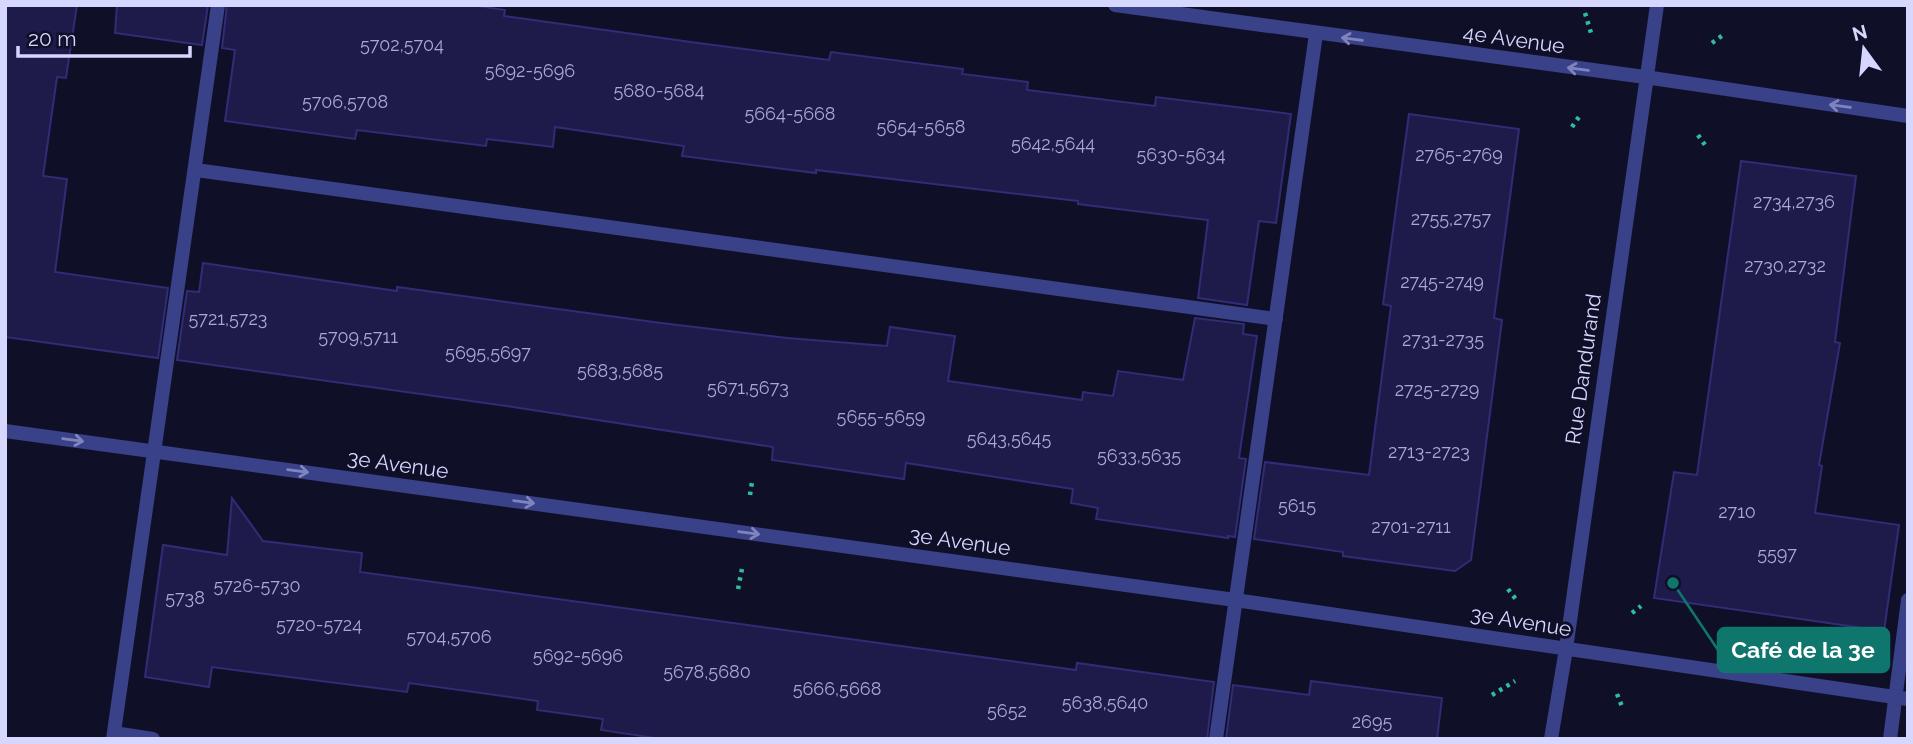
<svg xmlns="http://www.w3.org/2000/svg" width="1913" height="744" font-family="Raleway,sans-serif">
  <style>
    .building { fill: #1e1b4a; stroke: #312c76; stroke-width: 2 }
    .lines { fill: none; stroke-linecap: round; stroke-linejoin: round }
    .path { stroke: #2dbda1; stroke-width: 4.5; stroke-dasharray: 3.5 5; stroke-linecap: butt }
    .service { stroke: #394188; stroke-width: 14 }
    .minor { stroke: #394188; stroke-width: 14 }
    .oneway { stroke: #8084be }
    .labels { text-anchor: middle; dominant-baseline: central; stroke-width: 6; stroke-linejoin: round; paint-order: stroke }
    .number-label { font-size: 18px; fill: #a8a8d2 }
    .street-label { font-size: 21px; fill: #d6d7ff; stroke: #100f28 }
    .leader { fill: none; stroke: #0f766e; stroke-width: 2.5 }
    .callout-dot { fill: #0f766e; stroke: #100f28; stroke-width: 2.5 }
    .callout { fill: #0f766e; stroke: #0f766e; stroke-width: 2.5 }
    .callout-label { font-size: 23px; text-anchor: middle; font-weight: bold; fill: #fff }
  </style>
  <rect width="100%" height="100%" fill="#100f28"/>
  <path class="building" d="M 5,5 L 77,5 L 66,78 L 57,77 L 43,176 L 67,179 L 55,272 L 168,288 L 158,358 L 5,337 Z
    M 117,5 L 208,5 L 202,45 L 115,33 Z
    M 227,5 L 471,5 L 505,10 L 504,16 L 698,43 L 829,60 L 831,52 L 963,69 L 962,74 L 1028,82 L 1027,90 L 1155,106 L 1156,97 L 1291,114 L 1276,223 L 1259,221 L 1247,305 L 1198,298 L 1208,220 L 1078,204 L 1078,201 L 816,170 L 816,173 L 682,156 L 684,146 L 555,127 L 553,147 L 487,139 L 486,146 L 357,130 L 355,139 L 225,121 L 235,50 L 222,48 Z
    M 1409,114 L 1519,129 L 1494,318 L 1502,320 L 1471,560 L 1455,571 L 1343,556 L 1343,552 L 1254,539 L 1265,462 L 1369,475 L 1391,306 L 1383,304 Z
    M 1741,161 L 1856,176 L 1835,342 L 1840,343 L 1819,465 L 1822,466 L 1815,513 L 1899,525 L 1884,631 L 1654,598 L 1674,472 L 1697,475 Z
    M 203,263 L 397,291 L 397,287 L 661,323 L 787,338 L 887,346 L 890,327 L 955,336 L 948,381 L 1082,400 L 1083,392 L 1113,396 L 1118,371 L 1183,380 L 1195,318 L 1244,324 L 1243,334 L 1257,336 L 1239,458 L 1246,459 L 1235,537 L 1228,536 L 1228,538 L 1096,519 L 1098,508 L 1071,503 L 1073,489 L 906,463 L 904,479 L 772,460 L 773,447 L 513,407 L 177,360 L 187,291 L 199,292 Z
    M 232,498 L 263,541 L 362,553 L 360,572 L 1076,670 L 1077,663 L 1214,682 L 1207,739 L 662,739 L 601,730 L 603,719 L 537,710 L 538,701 L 409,683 L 407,692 L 212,667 L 209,687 L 145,677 L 163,545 L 227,555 Z
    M 1311,681 L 1442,698 L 1437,739 L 1226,739 L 1233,685 L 1309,695 Z"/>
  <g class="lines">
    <path class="path" d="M 1585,13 L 1591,33
      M 1712,43 L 1723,35
      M 1572,127 L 1581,114
      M 1698,135 L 1705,145
      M 750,495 L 752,482
      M 738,589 L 742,569
      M 1508,589 L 1518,602
      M 1632,613 L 1641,606
      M 1617,694 L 1623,709
      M 1492,695 L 1515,681"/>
    <path class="service" d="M 196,170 L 1276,319
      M 114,733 L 153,739
      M 113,739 L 218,5
      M 1216,739 L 1316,34
      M 1890,739 L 1908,600"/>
    <path class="minor" d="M 1115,5 L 1645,77 L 1908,116
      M 5,431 L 1235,600 L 1908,699
      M 1551,739 L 1566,649 L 1657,5"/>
  </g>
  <defs><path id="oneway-shaft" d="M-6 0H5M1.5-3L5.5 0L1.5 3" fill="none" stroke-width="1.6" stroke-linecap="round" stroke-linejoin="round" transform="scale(1.75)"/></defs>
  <g class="oneway">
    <use href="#oneway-shaft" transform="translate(1352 39) rotate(-172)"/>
    <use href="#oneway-shaft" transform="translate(1578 69) rotate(-173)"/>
    <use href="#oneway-shaft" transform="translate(1840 106) rotate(-172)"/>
    <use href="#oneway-shaft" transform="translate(73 440) rotate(8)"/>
    <use href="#oneway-shaft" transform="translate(298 471) rotate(8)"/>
    <use href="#oneway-shaft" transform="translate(524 502) rotate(8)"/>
    <use href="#oneway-shaft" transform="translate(749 533) rotate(8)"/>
  </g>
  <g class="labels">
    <g class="number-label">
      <text x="402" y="44">5702,5704</text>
      <text x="530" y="70">5692-5696</text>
      <text x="659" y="90">5680-5684</text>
      <text x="345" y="101">5706,5708</text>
      <text x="790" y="113">5664-5668</text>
      <text x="921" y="126">5654-5658</text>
      <text x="1053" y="143">5642,5644</text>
      <text x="1181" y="154">5630-5634</text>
      <text x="1459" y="154">2765-2769</text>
      <text x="1794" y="201">2734,2736</text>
      <text x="1451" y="218">2755,2757</text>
      <text x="1785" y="265">2730,2732</text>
      <text x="1442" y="281">2745-2749</text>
      <text x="228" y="318">5721,5723</text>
      <text x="358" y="336">5709,5711</text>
      <text x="1443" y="339">2731-2735</text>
      <text x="488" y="352">5695,5697</text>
      <text x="620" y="370">5683,5685</text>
      <text x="748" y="387">5671,5673</text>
      <text x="1437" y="389">2725-2729</text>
      <text x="881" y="416">5655-5659</text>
      <text x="1009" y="438">5643,5645</text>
      <text x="1429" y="451">2713-2723</text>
      <text x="1139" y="455">5633,5635</text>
      <text x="1297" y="505">5615</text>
      <text x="1737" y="511">2710</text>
      <text x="1411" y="526">2701-2711</text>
      <text x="1777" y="553">5597</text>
      <text x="257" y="585">5726-5730</text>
      <text x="185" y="597">5738</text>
      <text x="319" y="624">5720-5724</text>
      <text x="449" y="636">5704,5706</text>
      <text x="578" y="655">5692-5696</text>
      <text x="707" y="671">5678,5680</text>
      <text x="837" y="688">5666,5668</text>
      <text x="1105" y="702">5638,5640</text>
      <text x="1007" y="710">5652</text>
      <text x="1372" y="721">2695</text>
    </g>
    <g class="street-label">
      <text transform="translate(1514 39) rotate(8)">4e Avenue</text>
      <text transform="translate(1583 369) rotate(-82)">Rue Dandurand</text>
      <text transform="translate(398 464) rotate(8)">3e Avenue</text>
      <text transform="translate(960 541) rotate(8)">3e Avenue</text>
      <text transform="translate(1521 621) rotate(9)">3e Avenue</text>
    </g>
  </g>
  <path class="leader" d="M1673 583L1718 650"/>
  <circle class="callout-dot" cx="1673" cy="583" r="7"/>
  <rect class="callout" x="1718" y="628" width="171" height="44" rx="7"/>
  <g class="callout-label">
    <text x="1803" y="658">Café de la 3e</text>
  </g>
  <rect width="1913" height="744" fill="none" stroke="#d6d7ff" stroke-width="14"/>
  <g transform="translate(1864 49) rotate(345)" stroke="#100f28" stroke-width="5" paint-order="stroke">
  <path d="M0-5L12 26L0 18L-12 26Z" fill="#d6d7ff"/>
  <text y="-10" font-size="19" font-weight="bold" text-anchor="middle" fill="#d6d7ff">N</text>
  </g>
  <path d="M18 46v10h172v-10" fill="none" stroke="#d6d7ff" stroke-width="3.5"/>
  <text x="28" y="46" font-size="21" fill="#d6d7ff" stroke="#100f28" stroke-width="5" paint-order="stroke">20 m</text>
</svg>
